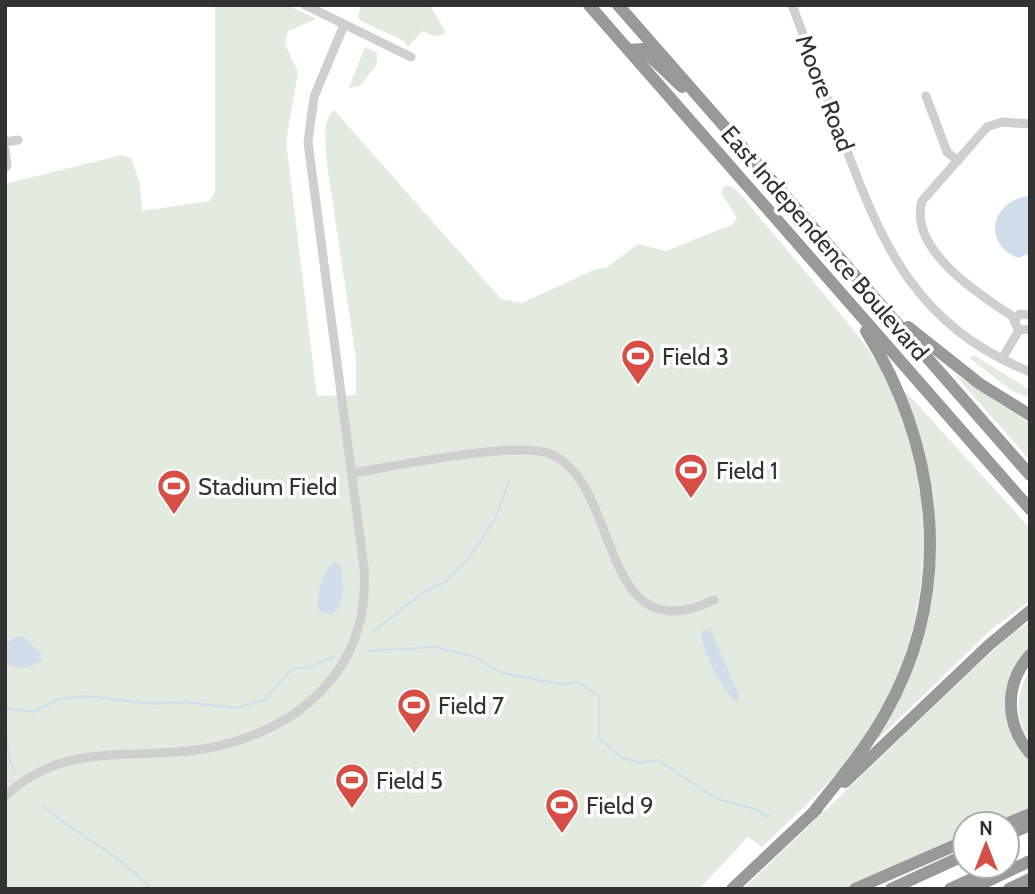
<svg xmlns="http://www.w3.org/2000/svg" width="1035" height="894" font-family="Cabin,sans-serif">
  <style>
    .green { fill: #e3eadf }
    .water { fill: #d0ddeb }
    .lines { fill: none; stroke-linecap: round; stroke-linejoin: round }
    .stream { stroke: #d0ddeb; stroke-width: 2 }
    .minor { stroke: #cfcfcf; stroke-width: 9 }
    .highway { stroke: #999; stroke-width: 12 }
    .labels { text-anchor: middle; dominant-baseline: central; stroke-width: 7; stroke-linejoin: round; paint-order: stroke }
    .street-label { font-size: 24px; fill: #323232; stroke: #fff }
    .poi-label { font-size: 24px; fill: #323232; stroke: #fff; text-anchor: start }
  </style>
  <rect width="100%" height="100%" fill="#fff"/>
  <path class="green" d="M 215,5 L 287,5 L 317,19 L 288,31 L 285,44 L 298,72 L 286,142 L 317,396 L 356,395 L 356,359 L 327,164 C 326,148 321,121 334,110 L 501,299 L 522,303 L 596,269 L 606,268 L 638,244 L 666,251 L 733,224 L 737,218 L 721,193 L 724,186 L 731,186 C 742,193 751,207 759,217 C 779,240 798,263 817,286 C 842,316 869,345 886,380 C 944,499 935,645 854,752 C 827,787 794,817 762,847 L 748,837 L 699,889 L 5,889 L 5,184 L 122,155 L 131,158 L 140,184 L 142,211 L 210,201 L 215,192 Z
    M 361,5 L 430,5 L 445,31 L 443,35 L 434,36 L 423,31 L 408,47 L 404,41 L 361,21 L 358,17 Z
    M 365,47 L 377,53 L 377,64 L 360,86 L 349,88 Z
    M 974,355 L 1030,390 L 1030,398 L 1012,391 L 969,358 Z
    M 953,373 L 1030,423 L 1030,460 L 1028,458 Z
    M 907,393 L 1030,528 L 1030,601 L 993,628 L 876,741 C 940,633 953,511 905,394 Z
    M 1030,622 L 1030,653 L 1013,680 L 1023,753 L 1030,759 L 1030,814 L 1007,824 L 965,824 L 965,844 L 867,889 L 743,889 L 972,670 L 1013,633 Z
    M 1030,669 L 1030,742 C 1014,718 1016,693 1030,669 Z"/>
  <path class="water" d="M 1030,196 L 1030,253 L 1019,258 C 981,245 991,199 1030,196 Z
    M 333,563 L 340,564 C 344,579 346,607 331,615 L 320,612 C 313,599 323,573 333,563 Z
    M 710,628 L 739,695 L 737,702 C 723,694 701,648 701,632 Z
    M 23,636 L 41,654 L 42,660 C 31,668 17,672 5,662 L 5,644 L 15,637 Z"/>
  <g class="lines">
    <path class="stream" d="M 373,632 L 425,591 L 444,583 L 468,559 L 495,519 L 509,481
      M 368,651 L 435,647 L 472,656 L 502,673 L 560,684 L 579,682 L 599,696 L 599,738 L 622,758 L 640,763 L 657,760 L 718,799 L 758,810 L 764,817 L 770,815
      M 5,708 L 34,712 L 59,699 L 86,696 L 152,704 L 183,702 L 238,708 L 264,700 L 293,668 L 306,668 L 334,657
      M 5,725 L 10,762 L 16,773
      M 43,806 C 77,835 121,855 151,889"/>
    <path class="minor" d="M 305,5 L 411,57
      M 792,5 C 809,50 826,95 843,140 C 883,248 916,325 1030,372
      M 926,96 L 947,152 L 958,161
      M 5,142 L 18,140
      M 5,149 L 7,166
      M 1030,315 L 1020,314 L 1014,321 L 1019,330 L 1030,329
      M 1015,318 C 980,295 908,250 922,201 L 987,127 L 1002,122 L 1030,124
      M 1002,359 L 1019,330
      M 352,473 C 392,467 521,439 553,455 C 623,490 598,655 714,600
      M 5,796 C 66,740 129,761 203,749 C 298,732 371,670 364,568 L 308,142 L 314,97 L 344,25"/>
    <path class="highway" d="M 589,5 L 1030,509
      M 618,5 L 1030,475
      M 628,50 L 642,49 L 682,87
      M 908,327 L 980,384 L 1030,415
      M 1030,655 C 1004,684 1005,724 1030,753
      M 845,782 L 989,645 L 1030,611
      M 813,813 C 838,781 865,750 885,714 C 955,591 939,448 866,331
      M 1006,824 L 1030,814
      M 1007,835 L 1030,825
      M 732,889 L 817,809
      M 855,889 L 965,841
      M 891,889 L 965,855
      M 950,889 L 985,873
      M 971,889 L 1030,861
      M 1009,889 L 1030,879"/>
  </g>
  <defs>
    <g id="stadium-pin" transform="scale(1.75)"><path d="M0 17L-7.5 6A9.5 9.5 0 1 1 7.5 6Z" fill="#d64f46" stroke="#fff"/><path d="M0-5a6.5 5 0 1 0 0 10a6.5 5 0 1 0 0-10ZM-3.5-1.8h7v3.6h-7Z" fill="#fff"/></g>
  </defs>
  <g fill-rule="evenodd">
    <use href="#stadium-pin" x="638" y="356"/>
    <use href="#stadium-pin" x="691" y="470"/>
    <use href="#stadium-pin" x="174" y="486"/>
    <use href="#stadium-pin" x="414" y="705"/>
    <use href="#stadium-pin" x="352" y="780"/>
    <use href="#stadium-pin" x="562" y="805"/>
  </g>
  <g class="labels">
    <g class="street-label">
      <text transform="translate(825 93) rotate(69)">Moore Road</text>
      <text transform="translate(825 243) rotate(49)">East Independence Boulevard</text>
    </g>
    <g class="poi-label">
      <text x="662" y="356">Field 3</text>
      <text x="716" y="470">Field 1</text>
      <text x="198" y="486">Stadium Field</text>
      <text x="438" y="705">Field 7</text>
      <text x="376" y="780">Field 5</text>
      <text x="586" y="805">Field 9</text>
    </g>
  </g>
  <rect width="1035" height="894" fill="none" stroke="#323232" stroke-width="14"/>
  <g transform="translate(986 845)"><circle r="33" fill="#ffffff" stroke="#adadad" stroke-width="2"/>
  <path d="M0-5L12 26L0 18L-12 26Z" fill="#d64f46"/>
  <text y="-10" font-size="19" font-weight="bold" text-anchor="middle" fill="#323232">N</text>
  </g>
</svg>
